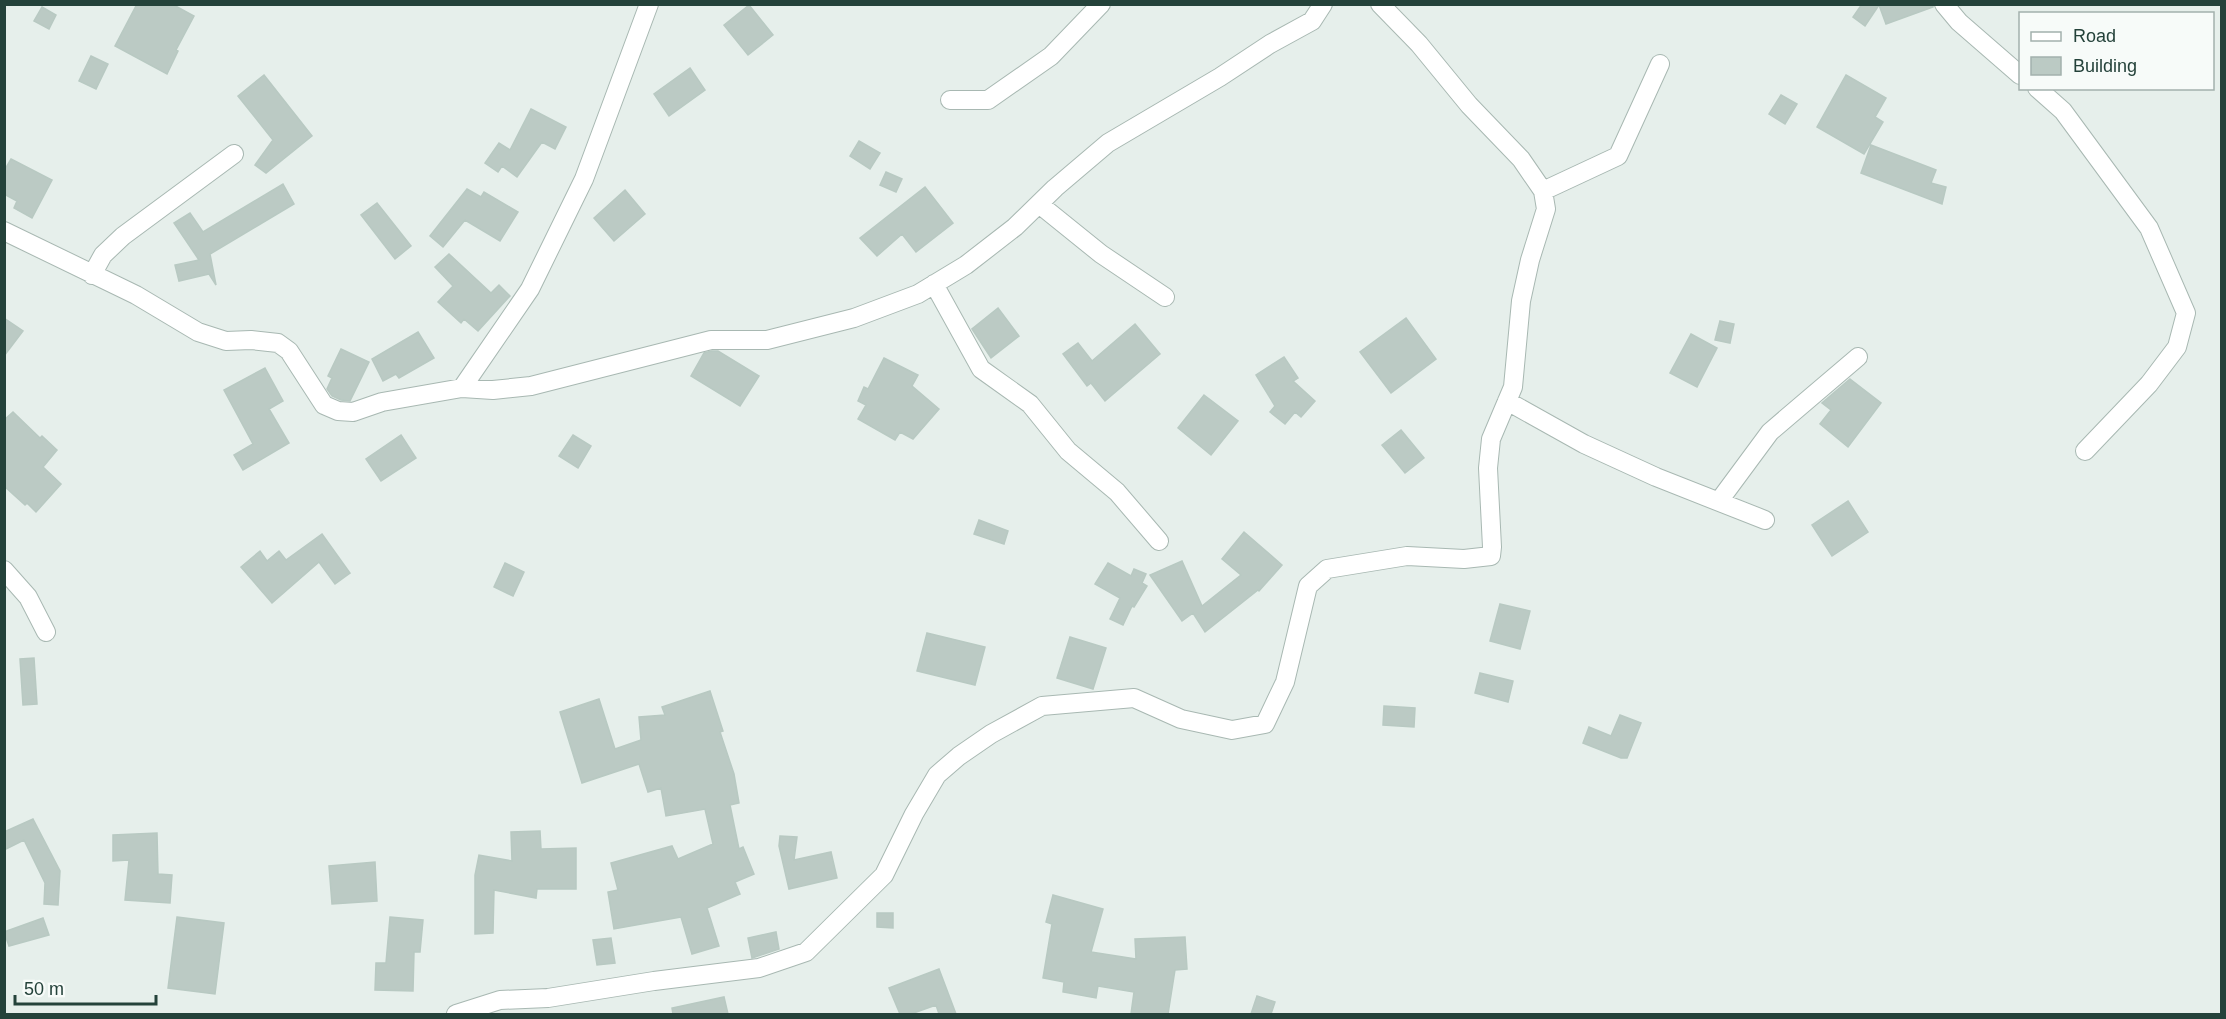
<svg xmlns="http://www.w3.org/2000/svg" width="2226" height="1019" font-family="Arial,sans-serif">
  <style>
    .building { fill: #bbcac4; stroke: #b8c9c2; stroke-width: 1.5 }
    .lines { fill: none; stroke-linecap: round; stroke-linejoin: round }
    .minor-casing { stroke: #a8b8b2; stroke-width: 20 }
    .minor { stroke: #fff; stroke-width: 18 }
  </style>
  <rect width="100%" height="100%" fill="#e6efeb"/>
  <path class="building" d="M 137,4 L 172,4 L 194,16 L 176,50 L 178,51 L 167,74 L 115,46 Z
    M 1862,4 L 1933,4 L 1933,7 L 1886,24 L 1879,5 L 1865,26 L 1853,17 Z
    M 749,5 L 773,35 L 748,55 L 724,25 Z
    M 42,7 L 56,15 L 49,29 L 34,21 Z
    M 91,56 L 108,64 L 96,89 L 79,81 Z
    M 690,68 L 705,90 L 669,116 L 654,94 Z
    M 264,75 L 312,136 L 266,173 L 255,165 L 273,140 L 238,96 Z
    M 1846,75 L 1886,98 L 1875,117 L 1883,122 L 1864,154 L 1817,127 Z
    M 1781,95 L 1797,104 L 1785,124 L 1769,114 Z
    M 531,109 L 566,127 L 555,149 L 542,142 L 517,177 L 502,166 L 498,172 L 485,163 L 499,143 L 510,150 Z
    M 859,141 L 880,153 L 870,169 L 850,156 Z
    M 1871,145 L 1936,170 L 1931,183 L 1946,187 L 1942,204 L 1861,173 Z
    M 11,159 L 52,180 L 32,218 L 14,208 L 17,201 L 4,194 L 4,171 Z
    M 886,172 L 902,179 L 896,192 L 880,185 Z
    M 283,184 L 294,204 L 210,254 L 216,285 L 209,274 L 179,281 L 175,265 L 199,260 L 174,223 L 190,213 L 203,232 Z
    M 925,187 L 953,223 L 916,252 L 902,234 L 877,256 L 860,238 Z
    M 467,189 L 481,197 L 484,192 L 518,212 L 500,241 L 465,220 L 443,247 L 430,236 Z
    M 625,190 L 645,214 L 614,241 L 594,218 Z
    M 377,203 L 411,246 L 395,259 L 361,215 Z
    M 449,254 L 491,293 L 499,285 L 510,296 L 478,331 L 464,319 L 461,323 L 438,302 L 453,286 L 435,267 Z
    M 998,308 L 1019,336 L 991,358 L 972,329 Z
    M 4,318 L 23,331 L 4,356 Z
    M 1406,318 L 1436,359 L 1391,393 L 1360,352 Z
    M 1720,321 L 1734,324 L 1730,343 L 1715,340 Z
    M 1135,324 L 1160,354 L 1105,401 L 1091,383 L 1087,386 L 1063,354 L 1078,343 L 1092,361 Z
    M 418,332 L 434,358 L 399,378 L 396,374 L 383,381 L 372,359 Z
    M 1691,334 L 1717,348 L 1697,387 L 1670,373 Z
    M 341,349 L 369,362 L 350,401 L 341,400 L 332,396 L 327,389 L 332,378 L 328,376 Z
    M 712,351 L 718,351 L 759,376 L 740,406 L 691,376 L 704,353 Z
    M 1284,357 L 1298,378 L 1293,381 L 1315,401 L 1301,417 L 1295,412 L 1285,424 L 1270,412 L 1275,406 L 1256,375 Z
    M 884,358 L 918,375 L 912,386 L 939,409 L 913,439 L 900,432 L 895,440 L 858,419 L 866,405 L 858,401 L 864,387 L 868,389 Z
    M 265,368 L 283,401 L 269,409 L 289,443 L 243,470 L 234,455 L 253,444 L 224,390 Z
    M 1850,379 L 1881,403 L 1848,447 L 1820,424 L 1831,410 L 1822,403 Z
    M 1204,395 L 1238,421 L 1211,455 L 1178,428 Z
    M 13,412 L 40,438 L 42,436 L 57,450 L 43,467 L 61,484 L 36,512 L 27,503 L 25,505 L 4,486 L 4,420 Z
    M 1401,430 L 1424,458 L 1405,473 L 1382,445 Z
    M 401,435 L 416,458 L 381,481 L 366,459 Z
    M 573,435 L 591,446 L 578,468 L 559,456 Z
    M 1848,501 L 1868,532 L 1832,556 L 1812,525 Z
    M 979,520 L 1008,531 L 1004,544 L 974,534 Z
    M 1244,532 L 1282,565 L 1259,591 L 1258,590 L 1205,632 L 1193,613 L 1182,621 L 1150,575 L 1182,561 L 1202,606 L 1241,575 L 1222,559 Z
    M 322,534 L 350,573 L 335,584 L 319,562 L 272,603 L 241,567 L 260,551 L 267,561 L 279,551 L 286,560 Z
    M 505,563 L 524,572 L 513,596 L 494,587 Z
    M 1108,563 L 1131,576 L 1134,569 L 1146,574 L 1142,583 L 1147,586 L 1134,607 L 1132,606 L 1123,625 L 1110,619 L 1120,598 L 1095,584 Z
    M 1500,604 L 1530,611 L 1520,649 L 1490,641 Z
    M 927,633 L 985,647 L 975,685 L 917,671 Z
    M 1070,637 L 1106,648 L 1093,689 L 1057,678 Z
    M 34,658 L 37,704 L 23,705 L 20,659 Z
    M 1480,673 L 1513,681 L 1508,702 L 1475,693 Z
    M 710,691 L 723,731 L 720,732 L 734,774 L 739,803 L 730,805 L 739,849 L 743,847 L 754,874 L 735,882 L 740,894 L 707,908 L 719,946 L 692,954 L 681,917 L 614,929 L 608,892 L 618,890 L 611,863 L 672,846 L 678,859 L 713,844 L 705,809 L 666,816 L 661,788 L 648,792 L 639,764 L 582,783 L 560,712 L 599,699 L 615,749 L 641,740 L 639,717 L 665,715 L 662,707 Z
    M 1384,706 L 1415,708 L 1414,727 L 1383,725 Z
    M 1620,715 L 1641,723 L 1627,758 L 1621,758 L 1583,743 L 1589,727 L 1611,736 Z
    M 33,819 L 60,871 L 58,905 L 44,904 L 45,883 L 24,840 L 4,850 L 4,832 Z
    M 540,831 L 541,849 L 576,848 L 576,889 L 537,889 L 536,898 L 494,890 L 493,933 L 475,934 L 475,875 L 479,855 L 512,861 L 511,832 Z
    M 157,833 L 158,874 L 172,875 L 170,903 L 125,900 L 129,860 L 113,861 L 113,835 Z
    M 780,836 L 797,837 L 794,860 L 831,852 L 837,878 L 789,889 L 779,846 Z
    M 375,862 L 377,901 L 332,904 L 329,866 Z
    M 1053,895 L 1103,909 L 1091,952 L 1136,959 L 1135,939 L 1185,937 L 1187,969 L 1175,970 L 1168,1014 L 1131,1014 L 1134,992 L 1098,986 L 1096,998 L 1063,992 L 1064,982 L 1043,978 L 1052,924 L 1046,922 Z
    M 877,913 L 893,913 L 893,928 L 877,927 Z
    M 177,917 L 224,923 L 215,994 L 168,988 Z
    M 390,917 L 423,920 L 420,952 L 414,952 L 413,991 L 375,990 L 376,963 L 386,963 Z
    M 43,918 L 49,935 L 9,946 L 4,932 Z
    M 776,932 L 779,949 L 752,958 L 748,938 Z
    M 611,938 L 615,963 L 597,965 L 593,940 Z
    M 939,969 L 956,1014 L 939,1014 L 936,1005 L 911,1014 L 900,1014 L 889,988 Z
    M 1257,996 L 1275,1002 L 1271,1014 L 1251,1014 Z
    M 724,997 L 728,1014 L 673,1014 L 672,1008 Z"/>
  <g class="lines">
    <g class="minor-casing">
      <path id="minor" d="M 1944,4 L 1959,22 L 2020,75
        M 2037,88 L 2063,111 L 2149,228 L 2186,313 L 2177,347 L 2149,384 L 2085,451
        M 950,100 L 988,100 L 1051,56 L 1101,4
        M 1543,191 L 1618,156 L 1660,64
        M 1039,204 L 1101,254 L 1165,297
        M 4,231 L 136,295 L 198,332 L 226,341 L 251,340 L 278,343 L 289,351 L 324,405 L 338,411 L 353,412 L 382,402 L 462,388 L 493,390 L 531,386 L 711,340 L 767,340 L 854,318 L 918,294 L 966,265 L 1015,227 L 1055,188 L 1108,143 L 1220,77 L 1270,44 L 1312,21 L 1323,4
        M 92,275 L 103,255 L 123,236 L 234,154
        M 934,284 L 981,369 L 1030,404 L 1068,451 L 1117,492 L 1159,541
        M 462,388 L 530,289 L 584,179 L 649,4
        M 1507,401 L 1584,444 L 1656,477 L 1765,520
        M 1719,501 L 1770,432 L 1858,357
        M 4,570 L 28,597 L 46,632
        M 456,1014 L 500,1000 L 548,998 L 654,981 L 759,968 L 806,952 L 884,875 L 914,814 L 937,775 L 959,756 L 991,734 L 1042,706 L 1134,698 L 1181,719 L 1232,730 L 1265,724 L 1285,682 L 1308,586 L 1327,569 L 1407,556 L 1464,559 L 1491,556 L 1492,547 L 1488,468 L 1491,439 L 1513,387 L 1521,301 L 1530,260 L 1546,209 L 1543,191 L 1521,159 L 1469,105 L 1419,44 L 1380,4"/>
    </g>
    <use href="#minor" class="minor"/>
  </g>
  <rect width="2226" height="1019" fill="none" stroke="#24423a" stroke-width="12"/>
  <rect x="2019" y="12" width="195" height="78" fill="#f7fbf9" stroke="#a3b1ad" stroke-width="1.5"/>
  <rect x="2031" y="32" width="30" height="9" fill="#ffffff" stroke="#a3b1ad" stroke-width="1.5"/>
  <text x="2073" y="42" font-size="18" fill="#24423a">Road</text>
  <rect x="2031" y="57" width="30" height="18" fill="#bbcac4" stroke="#a3b1ad" stroke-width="1.5"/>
  <text x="2073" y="72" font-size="18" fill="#24423a">Building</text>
  <path d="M15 995v9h141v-9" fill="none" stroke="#24423a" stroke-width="3"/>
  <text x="24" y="995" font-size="18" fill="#24423a" stroke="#f7fbf9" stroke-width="4.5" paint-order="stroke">50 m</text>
</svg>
